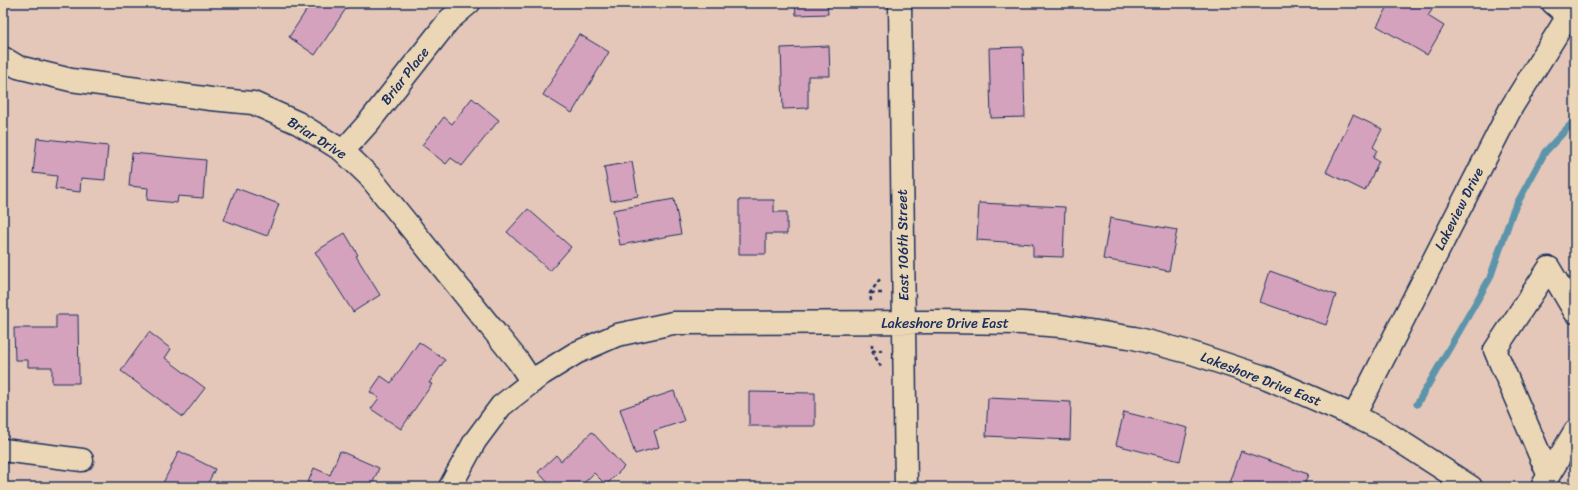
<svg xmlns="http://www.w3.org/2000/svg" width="1578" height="490" font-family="Sriracha,sans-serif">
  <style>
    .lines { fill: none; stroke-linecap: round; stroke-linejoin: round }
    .stream { stroke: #5c95ab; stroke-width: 7 }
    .building { fill: #d5a2be; stroke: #1b2f5e }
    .minor-casing { stroke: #1b2f5e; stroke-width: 25 }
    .path { stroke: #1b2f5e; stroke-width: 2.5; stroke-dasharray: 4 3; stroke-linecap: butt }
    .minor { stroke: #ebd7b5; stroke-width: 22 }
    .labels { text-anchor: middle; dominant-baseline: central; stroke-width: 3; stroke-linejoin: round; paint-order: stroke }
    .street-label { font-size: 14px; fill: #1b2f5e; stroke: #ebd7b5 }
  </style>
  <rect width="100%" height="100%" fill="#e4c7b8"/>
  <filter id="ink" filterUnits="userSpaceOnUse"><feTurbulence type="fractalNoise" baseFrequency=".025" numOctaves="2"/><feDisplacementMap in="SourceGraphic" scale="8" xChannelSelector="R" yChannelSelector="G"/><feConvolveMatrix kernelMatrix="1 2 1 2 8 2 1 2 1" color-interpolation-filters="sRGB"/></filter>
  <g filter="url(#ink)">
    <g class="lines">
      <path class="stream" d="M 1417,404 L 1490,278 L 1513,211 L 1545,152 L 1575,120"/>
    </g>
    <path class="building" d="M 311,3 L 340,3 L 347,7 L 315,55 L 289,37 Z
      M 795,3 L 827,3 L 828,14 L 796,15 Z
      M 1390,3 L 1431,3 L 1435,5 L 1428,16 L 1444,26 L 1427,55 L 1377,26 Z
      M 579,34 L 609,52 L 572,113 L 543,95 Z
      M 829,46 L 830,76 L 808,76 L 808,108 L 783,109 L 781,48 Z
      M 1023,47 L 1025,117 L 991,118 L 989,48 Z
      M 472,98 L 499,120 L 462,166 L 451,158 L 446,164 L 422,145 L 444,117 L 452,124 Z
      M 1353,115 L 1382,129 L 1373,147 L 1377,150 L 1373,158 L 1379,161 L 1365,191 L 1326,172 Z
      M 37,138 L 108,146 L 105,180 L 81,178 L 80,192 L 55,189 L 57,176 L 33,173 Z
      M 132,153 L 206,160 L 203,198 L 178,196 L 177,203 L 147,200 L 148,188 L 129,186 Z
      M 632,162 L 638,196 L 611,201 L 604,167 Z
      M 236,188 L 279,204 L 267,236 L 224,220 Z
      M 674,199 L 681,234 L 620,245 L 613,210 Z
      M 739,200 L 774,200 L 774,212 L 787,212 L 787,234 L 766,234 L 766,254 L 739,254 Z
      M 979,203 L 1065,207 L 1063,257 L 1033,256 L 1033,244 L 977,240 Z
      M 528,209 L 571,247 L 550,271 L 507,232 Z
      M 1110,218 L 1177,230 L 1169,271 L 1103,259 Z
      M 345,233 L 358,255 L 356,256 L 380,295 L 353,312 L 315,252 Z
      M 1270,271 L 1336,295 L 1326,325 L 1260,302 Z
      M 56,315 L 78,315 L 79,383 L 52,383 L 52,367 L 28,367 L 28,360 L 15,360 L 14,328 L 56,328 Z
      M 149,332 L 171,349 L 165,358 L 205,388 L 183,417 L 121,371 Z
      M 419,342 L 445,360 L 429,383 L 432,384 L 401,429 L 371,409 L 379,398 L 370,392 L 381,376 L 391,383 Z
      M 674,391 L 684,421 L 654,431 L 659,447 L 635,454 L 620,409 Z
      M 749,392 L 815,393 L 815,426 L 749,426 Z
      M 988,398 L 1071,402 L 1070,440 L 986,436 Z
      M 1124,412 L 1188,428 L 1180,461 L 1116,445 Z
      M 592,432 L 624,467 L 606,485 L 594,473 L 580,487 L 552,487 L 538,472 L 556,455 L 561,461 Z
      M 179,451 L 215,469 L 206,487 L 161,487 Z
      M 340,451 L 379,468 L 371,487 L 306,487 L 314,468 L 330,475 Z
      M 1241,451 L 1308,474 L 1304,487 L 1242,487 L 1230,483 Z"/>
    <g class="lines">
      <g class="minor-casing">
        <path id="minor" d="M 900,3 L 906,487
          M 1553,3 L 1568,16
          M 3,58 L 18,67 L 71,80 L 211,99 L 253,103 L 298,123 L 343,151 L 369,176 L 518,361 L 532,382
          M 343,151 L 369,122 L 449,20 L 469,3
          M 1354,416 L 1511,108 L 1568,16 L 1575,9
          M 3,450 L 82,460
          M 1548,474 L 1495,350 L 1549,268 L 1575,312
          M 1543,485 L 1575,431
          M 450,487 L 475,441 L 501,406 L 542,374 L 576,353 L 617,335 L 673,323 L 937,322 L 1022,323 L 1061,326 L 1134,338 L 1192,353 L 1267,378 L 1354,416 L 1381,429 L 1471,487"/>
      </g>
      <path class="path" d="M 871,293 L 882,293
        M 871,301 L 870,293 L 880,279
        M 872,344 L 872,351 L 881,367
        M 872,351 L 882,350"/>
      <use href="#minor" class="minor"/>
    </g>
  </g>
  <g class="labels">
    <g class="street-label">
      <text transform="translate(405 76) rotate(-52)">Briar Place</text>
      <text transform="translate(317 138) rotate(32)">Briar Drive</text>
      <text transform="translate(1459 209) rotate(-63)">Lakeview Drive</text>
      <text transform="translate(903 245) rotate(-91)">East 106th Street</text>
      <text x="945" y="323">Lakeshore Drive East</text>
      <text transform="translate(1261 379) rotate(21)">Lakeshore Drive East</text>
    </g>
  </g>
  <rect width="1578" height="490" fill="none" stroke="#ebd7b5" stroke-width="16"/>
  <rect x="8" y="8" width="1562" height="474" fill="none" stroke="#1b2f5e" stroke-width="1.5" filter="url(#ink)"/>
</svg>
